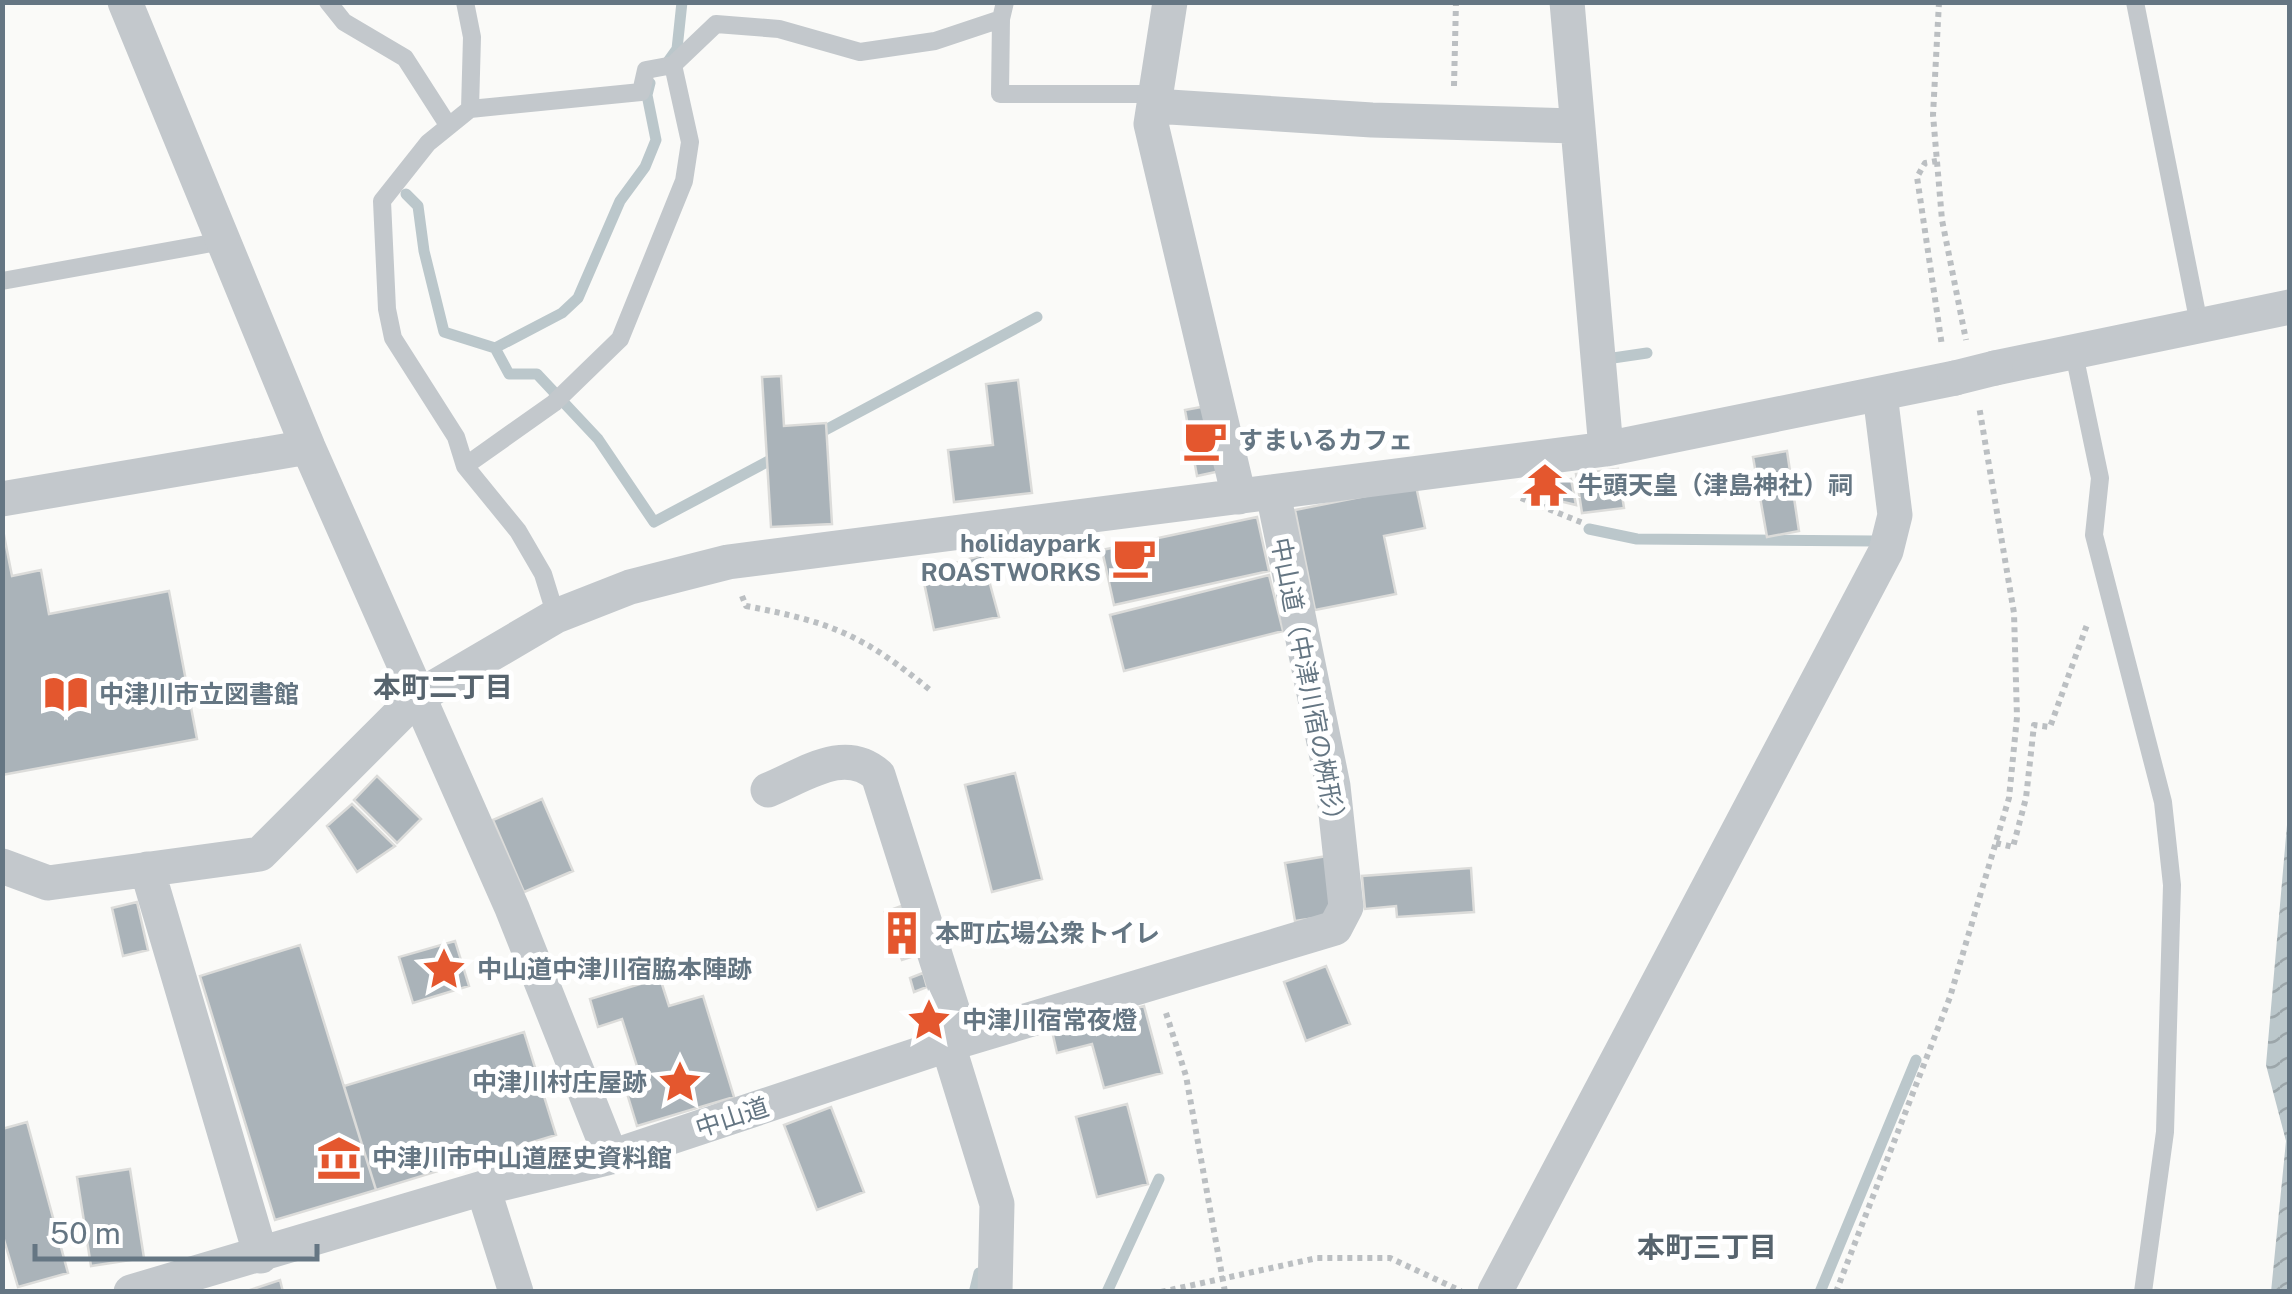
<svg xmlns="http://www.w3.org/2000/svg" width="2292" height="1294" font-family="'Public Sans','Noto Sans JP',sans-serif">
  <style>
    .water { fill: url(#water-waves) }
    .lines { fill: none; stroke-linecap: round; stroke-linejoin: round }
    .stream { stroke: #bbc7cb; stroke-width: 11 }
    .building { fill: #aab3b9; stroke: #dcdcda; stroke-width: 2.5 }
    .path { stroke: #bbbfc2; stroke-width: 6; stroke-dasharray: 5 5; stroke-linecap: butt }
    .lane { stroke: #c3c8cc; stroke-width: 18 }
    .street { stroke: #c3c8cc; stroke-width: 35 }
    .street-bridge { stroke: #c3c8cc; stroke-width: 35 }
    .labels { text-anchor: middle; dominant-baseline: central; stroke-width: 10; stroke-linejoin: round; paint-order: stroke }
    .poi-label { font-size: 25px; font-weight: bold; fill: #657683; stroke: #fff; text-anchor: start }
    .street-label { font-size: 25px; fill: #657683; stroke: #fff }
    .neighbourhood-label { font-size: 28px; font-weight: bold; fill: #57646e; stroke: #fff }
  </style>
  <defs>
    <pattern id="water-waves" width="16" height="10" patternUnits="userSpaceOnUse" patternTransform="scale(2.5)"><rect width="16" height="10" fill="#bbc7cb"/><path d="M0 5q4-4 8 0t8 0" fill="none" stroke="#9ca6aa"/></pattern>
  </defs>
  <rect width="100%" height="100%" fill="#fafaf8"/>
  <path class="water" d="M 2289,802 L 2290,1291 L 2271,1292 L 2286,1141 L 2266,1065 Z"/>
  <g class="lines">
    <path class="stream" d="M 667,63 L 677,49 L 682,2
      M 650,83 L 647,95 L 656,140 L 645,167 L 620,201 L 578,298 L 562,313 L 495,348 L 509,374 L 537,374 L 598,439 L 654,522 L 778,456
      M 406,194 L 418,206 L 424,251 L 444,332 L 495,348
      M 1613,358 L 1647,353
      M 816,435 L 1037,317
      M 1589,529 L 1637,539 L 1874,541
      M 975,1289 L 979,1273
      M 1107,1292 L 1159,1179
      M 1820,1292 L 1916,1060"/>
  </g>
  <path class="building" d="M 781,376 L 784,426 L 826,423 L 832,524 L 771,527 L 762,377 Z
    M 1018,380 L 1032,493 L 954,502 L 948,450 L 993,445 L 986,384 Z
    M 1212,405 L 1225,470 L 1197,476 L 1185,410 Z
    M 1787,451 L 1799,531 L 1767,537 L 1753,457 Z
    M 1618,469 L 1624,508 L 1582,513 L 1576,474 Z
    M 1571,479 L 1576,505 L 1555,500 L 1552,483 Z
    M 1416,486 L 1425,528 L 1384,536 L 1396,594 L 1315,610 L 1295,510 Z
    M 1257,517 L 1269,571 L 1114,605 L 1102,550 Z
    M 2,525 L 12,576 L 41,570 L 49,614 L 169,591 L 197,739 L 2,775 Z
    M 982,555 L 999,617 L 934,630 L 922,573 Z
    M 1269,575 L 1283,631 L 1124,671 L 1110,615 Z
    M 1015,773 L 1042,879 L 992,892 L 965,785 Z
    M 377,776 L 421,819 L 397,843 L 354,800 Z
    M 542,799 L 573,871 L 524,892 L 493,820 Z
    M 352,804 L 395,846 L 357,872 L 327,826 Z
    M 1327,856 L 1335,899 L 1328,916 L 1295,921 L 1285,863 Z
    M 1471,868 L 1474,912 L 1397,917 L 1396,906 L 1365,909 L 1362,876 Z
    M 137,902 L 148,950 L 123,956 L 112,908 Z
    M 901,906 L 920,954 L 902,960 L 885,912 Z
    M 455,941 L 469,986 L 413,1003 L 399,957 Z
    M 300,945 L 376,1190 L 275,1220 L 200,976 Z
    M 1326,966 L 1350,1024 L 1306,1041 L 1284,982 Z
    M 923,973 L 927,987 L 914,992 L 910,978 Z
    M 660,978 L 669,1006 L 703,996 L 734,1097 L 637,1126 L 626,1090 L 643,1085 L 622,1019 L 598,1027 L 590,999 Z
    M 1144,1006 L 1162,1073 L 1104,1088 L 1092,1044 L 1057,1053 L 1052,1031 Z
    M 524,1032 L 556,1135 L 376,1190 L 344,1086 Z
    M 1127,1104 L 1148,1184 L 1097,1197 L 1076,1117 Z
    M 831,1107 L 864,1192 L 817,1210 L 784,1125 Z
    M 27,1122 L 68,1273 L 18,1287 L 2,1233 L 2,1129 Z
    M 130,1169 L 144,1258 L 91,1266 L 77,1177 Z
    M 280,1280 L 283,1292 L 244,1292 Z"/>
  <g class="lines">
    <path class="path" d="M 1939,2 L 1933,115 L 1942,220 L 1966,340
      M 1454,86 L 1456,2
      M 1937,161 L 1925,163 L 1917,177 L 1942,346
      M 1521,498 L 1583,523
      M 742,596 L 746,606 C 831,622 863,635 930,690
      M 1996,843 L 2013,847 L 2026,798 L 2034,725 L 2050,727 L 2088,622
      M 1166,1013 L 1186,1076 L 1225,1292
      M 1161,1292 L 1317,1258 L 1390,1258 L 1461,1291
      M 1836,1292 L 1950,997 L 2009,798 L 2017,717 L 2014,613 L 1979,406"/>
    <path class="lane" d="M 328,2 L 344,22 L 405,58 L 448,125
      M 465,2 L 472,37 L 470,109
      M 1005,2 L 1001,19 L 1000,94 L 1156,94
      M 2135,2 L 2199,324
      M 673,65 L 716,24 L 779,29 L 860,52 L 935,41 L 1001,19
      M 2,281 L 223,241
      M 2073,349 L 2100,478 L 2094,535 L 2163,802 L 2172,885 L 2165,1132 L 2143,1292
      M 465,466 L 554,403 L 620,339 L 684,181 L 690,142 L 673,65 L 646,70 L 641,92 L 470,109 L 428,143 L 382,201 L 387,309 L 393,338 L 456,437 L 465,466 L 518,531 L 543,574 L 556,616"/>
    <path class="street" d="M 125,2 L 308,447 L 512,908 L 611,1157
      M 1170,2 L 1151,124 L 1239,497
      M 1567,2 L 1606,449
      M 1154,106 L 1372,120 L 1575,126
      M 1995,368 L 2290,307
      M 2,499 L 308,447
      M 768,790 C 805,775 844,745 878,775 L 962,1040
      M 2,866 L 48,883 L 260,854 L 416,698 L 556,616 L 630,587 L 728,562 L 1606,449 L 1955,378
      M 147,869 L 261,1256
      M 948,1045 L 997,1204 L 995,1292
      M 483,1188 L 516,1292
      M 131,1292 L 483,1188 L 611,1157 L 962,1040 L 1335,928 L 1346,907 L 1333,786 L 1273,493
      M 1495,1292 L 1886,551 L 1895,515 L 1880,394"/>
    <path class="street-bridge" d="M 1955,378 L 1995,368"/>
  </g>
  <defs>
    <g id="cafe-bare" transform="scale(3.45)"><path d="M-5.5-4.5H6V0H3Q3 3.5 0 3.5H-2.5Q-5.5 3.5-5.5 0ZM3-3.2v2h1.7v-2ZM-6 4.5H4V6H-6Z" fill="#e4572e" stroke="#fff" stroke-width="2.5" paint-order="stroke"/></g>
    <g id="temple-bare" transform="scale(3.45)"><path d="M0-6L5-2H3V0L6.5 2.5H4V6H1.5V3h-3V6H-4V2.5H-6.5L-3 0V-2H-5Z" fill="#e4572e" stroke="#fff" stroke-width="2.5" paint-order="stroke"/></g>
    <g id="library-bare" transform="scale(3.45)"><path d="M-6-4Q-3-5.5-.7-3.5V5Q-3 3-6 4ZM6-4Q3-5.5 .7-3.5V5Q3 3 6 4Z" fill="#e4572e" stroke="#fff" stroke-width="2.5" paint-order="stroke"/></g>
    <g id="building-bare" transform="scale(3.45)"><path d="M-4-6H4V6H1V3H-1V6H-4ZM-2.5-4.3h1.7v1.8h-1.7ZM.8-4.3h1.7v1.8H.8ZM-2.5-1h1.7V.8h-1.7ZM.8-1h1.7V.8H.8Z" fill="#e4572e" stroke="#fff" stroke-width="2.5" paint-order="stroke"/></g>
    <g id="sight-bare" transform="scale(3.45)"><path d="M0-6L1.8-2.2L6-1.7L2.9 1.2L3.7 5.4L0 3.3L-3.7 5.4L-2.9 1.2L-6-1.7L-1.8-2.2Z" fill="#e4572e" stroke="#fff" stroke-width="2.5" paint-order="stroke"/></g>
    <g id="museum-bare" transform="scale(3.45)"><path d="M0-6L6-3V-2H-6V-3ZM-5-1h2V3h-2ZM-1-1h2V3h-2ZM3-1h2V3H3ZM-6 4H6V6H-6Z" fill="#e4572e" stroke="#fff" stroke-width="2.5" paint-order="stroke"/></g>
  </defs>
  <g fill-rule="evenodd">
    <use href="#cafe-bare" x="1205" y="440"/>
    <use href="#temple-bare" x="1545" y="485"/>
    <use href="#cafe-bare" x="1134" y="557"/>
    <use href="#library-bare" x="66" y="694"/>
    <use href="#building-bare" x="902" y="933"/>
    <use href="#sight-bare" x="444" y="969"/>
    <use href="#sight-bare" x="929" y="1020"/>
    <use href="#sight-bare" x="680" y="1082"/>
    <use href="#museum-bare" x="339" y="1158"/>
  </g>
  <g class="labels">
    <g class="poi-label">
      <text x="1238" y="440">すまいるカフェ</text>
      <text x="1578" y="485">牛頭天皇（津島神社）祠</text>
      <text x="1101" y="543" text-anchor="end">holidaypark<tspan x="1101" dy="29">ROASTWORKS</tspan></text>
      <text x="99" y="694">中津川市立図書館</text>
      <text x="935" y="933">本町広場公衆トイレ</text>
      <text x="477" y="969">中山道中津川宿脇本陣跡</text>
      <text x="962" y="1020">中津川宿常夜燈</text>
      <text x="647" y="1082" text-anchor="end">中津川村庄屋跡</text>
      <text x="372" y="1158">中津川市中山道歴史資料館</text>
    </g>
    <g class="street-label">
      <text transform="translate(1309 685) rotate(79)">中山道（中津川宿の桝形）</text>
      <text transform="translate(732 1117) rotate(-18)">中山道</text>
    </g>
    <g class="neighbourhood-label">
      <text x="443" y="686">本町二丁目</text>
      <text x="1707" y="1246">本町三丁目</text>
    </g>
  </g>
  <rect width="2292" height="1294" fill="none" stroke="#657683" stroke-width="10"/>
  <path d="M35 1244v15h282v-15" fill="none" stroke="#657683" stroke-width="5"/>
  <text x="50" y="1244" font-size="30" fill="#657683" stroke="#ffffff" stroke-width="8" paint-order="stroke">50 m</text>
</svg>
